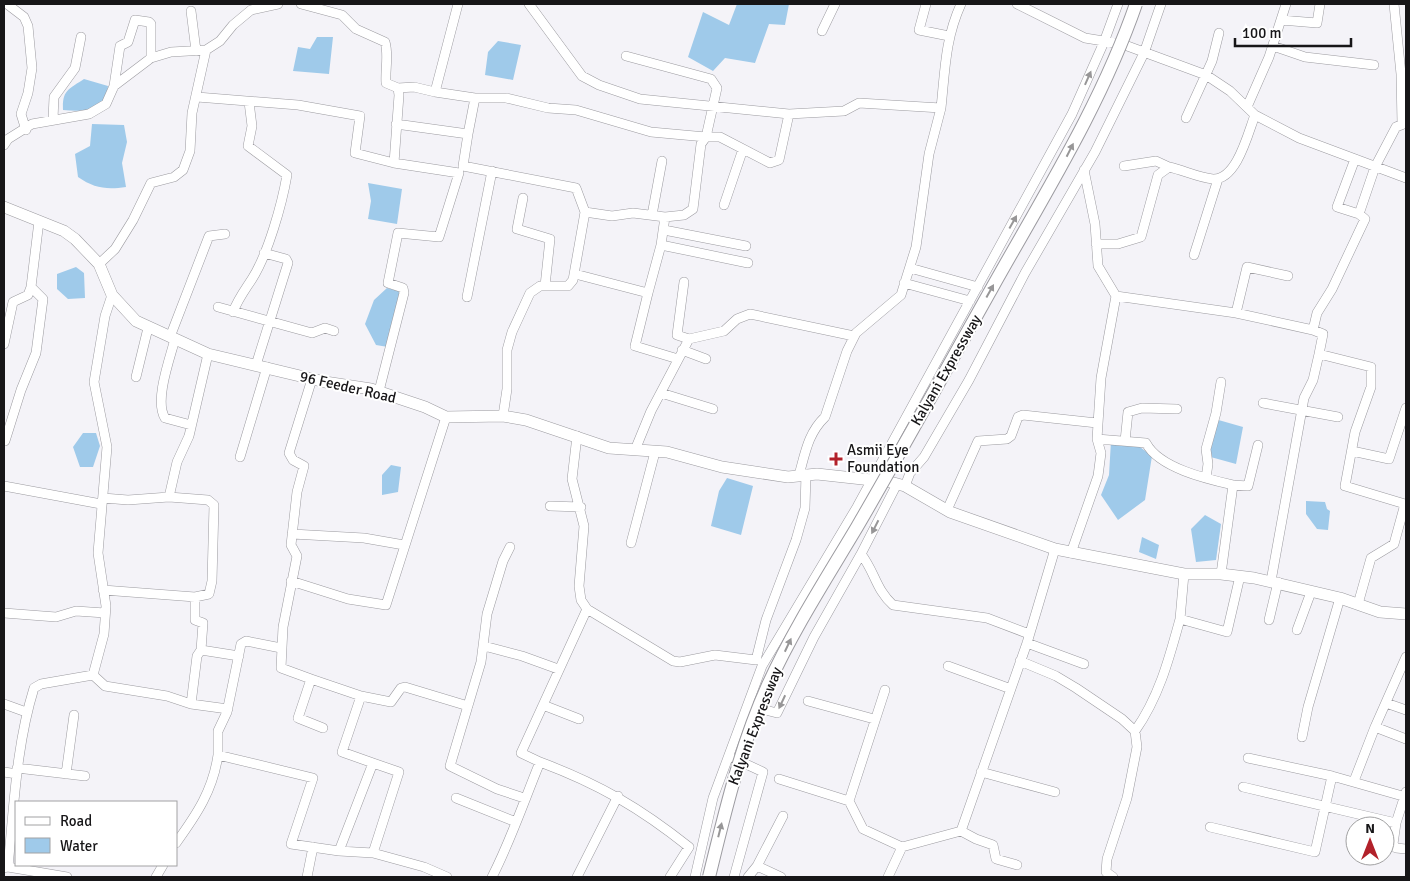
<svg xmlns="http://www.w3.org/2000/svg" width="1410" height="881" font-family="Signika,sans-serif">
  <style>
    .water { fill: #9fcaea }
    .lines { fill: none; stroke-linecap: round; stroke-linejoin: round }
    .minor-casing { stroke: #9c9ba0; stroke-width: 10 }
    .major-casing { stroke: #9c9ba0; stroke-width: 12 }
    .minor { stroke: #fff; stroke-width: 9 }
    .major { stroke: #fff; stroke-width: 11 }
    .highway-bridge-casing { stroke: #9c9ba0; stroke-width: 14; stroke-linecap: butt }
    .highway-bridge { stroke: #fff; stroke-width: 12 }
    .oneway { fill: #979697 }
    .poi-dot { fill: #b2212a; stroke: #fff; stroke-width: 2 }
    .labels { text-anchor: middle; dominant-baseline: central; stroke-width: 4; stroke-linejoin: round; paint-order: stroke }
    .street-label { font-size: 15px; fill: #171618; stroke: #fff }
    .poi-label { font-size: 15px; fill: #171618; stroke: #fff; text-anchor: start }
  </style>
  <rect width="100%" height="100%" fill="#f4f3f8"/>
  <path class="water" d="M 737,4 L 789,4 L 785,25 L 769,24 L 755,63 L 725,58 L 713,71 L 688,57 L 703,12 L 729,25 Z
    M 317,37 L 333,37 L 329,74 L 293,71 L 298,47 L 310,49 Z
    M 498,41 L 521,45 L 513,80 L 485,75 L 488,52 Z
    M 84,79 L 108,86 C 106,112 84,112 63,110 C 62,90 69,89 84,79 Z
    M 92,124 L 124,125 L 127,142 L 122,163 L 126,187 C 106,190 94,188 78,177 L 75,154 L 90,146 Z
    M 368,183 L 402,189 L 397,224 L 368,219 L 371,201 Z
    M 76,267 L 84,273 L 85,298 L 68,299 L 57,289 L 57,274 Z
    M 387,288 L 399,291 L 403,298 L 394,348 L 376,345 L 365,324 L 374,300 Z
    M 1215,419 L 1243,427 L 1236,464 L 1207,456 Z
    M 83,433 L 96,433 L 100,446 L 93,467 L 80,467 L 73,447 Z
    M 1111,441 L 1132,441 L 1152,456 L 1145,500 L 1118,520 L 1101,495 L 1109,475 Z
    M 391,465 L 401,467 L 398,492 L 382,495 L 382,475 Z
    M 727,478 L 753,486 L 741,535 L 711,526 L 719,491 Z
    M 1306,501 L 1325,502 L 1327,509 L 1330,511 L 1328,530 L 1317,529 L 1306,514 Z
    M 1205,515 L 1221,524 L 1216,560 L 1196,562 L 1191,529 Z
    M 1142,537 L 1159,545 L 1156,559 L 1139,552 Z"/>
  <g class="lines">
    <g class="minor-casing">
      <path id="minor" d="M 7,4 L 24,17 L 28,26 L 32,68 L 28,93 L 21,114 L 26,130
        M 301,4 L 342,15 L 356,29 L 385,42 C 389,55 385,69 386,83 L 398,88 L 399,95 L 394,163 L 459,173 L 439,237 L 398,233 L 388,283 L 403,288 L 404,293 L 379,391
        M 458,4 L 435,92 L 475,98 L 468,134
        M 529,4 L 582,76 L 599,85 L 640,99 L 789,114
        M 926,4 L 919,30 L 949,36
        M 1017,4 L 1085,38 L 1122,44 L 1206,75 L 1230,91 L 1255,115 L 1299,138 L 1406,178
        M 1394,4 L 1401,74 L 1402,124
        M 191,11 L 196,51
        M 1281,20 L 1317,23 L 1320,4
        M 822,31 L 835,4
        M 1273,46 L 1305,57 L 1374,65
        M 114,86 L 120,46 L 128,42 L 135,20 L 149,22 L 151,24 L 151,58
        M 398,88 L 414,87 L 435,92
        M 197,97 L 298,105 L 360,116 L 355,153 L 394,163
        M 475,98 L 506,98 L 548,108 L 576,110 L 651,132 L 706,137 L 717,88 L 711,79 L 626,56
        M 1247,107 L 1269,57 L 1286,4
        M 1186,118 L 1212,61 L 1219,33
        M 53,119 L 54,97 L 75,68 L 81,37
        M 396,124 L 468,134 L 463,166 L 576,188 L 585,212 L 612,216 L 633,213 L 665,217 L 684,215 L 693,209 L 701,144 L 706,137 L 720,137 L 770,163 L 779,160 L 789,114 L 844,111 L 859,103 L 941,108 C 945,71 945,39 961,4
        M 4,145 L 8,139 L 32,124 L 89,114 L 106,104 L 114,86 L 151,58 L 171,52 L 206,50 L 220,41 L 233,25 L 251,10 L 278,4
        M 1355,159 L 1337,207 L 1359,214
        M 1124,166 L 1156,161 L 1169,167
        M 523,198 L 517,229 L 550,239 L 545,286
        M 724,205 L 743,149
        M 652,215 L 662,161
        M 664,230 L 746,246
        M 1096,244 L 1118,244 L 1141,237 L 1158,175 L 1169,167 C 1183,170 1199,178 1213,179 C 1237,180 1248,133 1255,115
        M 661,245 L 748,263
        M 1194,255 L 1218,179
        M 99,264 L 115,249 L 133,220 L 151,183 L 174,177 L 183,170 L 190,151 L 192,113 L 206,50
        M 910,268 L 978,287
        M 575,274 L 648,293 L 661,245 L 665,217
        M 684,282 L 677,335 L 689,339
        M 904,283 L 970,301
        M 648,293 L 635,346 L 678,359
        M 1116,296 L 1236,313 L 1313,330 L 1323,334 L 1319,354 L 1371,367 L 1371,387 L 1355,432 L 1345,486 L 1405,504 L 1394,544 L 1371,558 L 1358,604
        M 467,297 L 492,171
        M 218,307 L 312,333 L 325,328 L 334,331
        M 233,312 C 238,299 245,290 252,279 C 268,254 282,204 287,175 L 248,146 L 252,126 L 249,102
        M 1236,313 L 1247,267 L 1288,276
        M 1313,330 L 1317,313 L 1332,289 L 1365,219 L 1359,214 L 1375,167 L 1396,127 L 1406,123
        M 170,337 L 209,236 L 225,234
        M 175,339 C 170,358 154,401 165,418 L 191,425
        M 4,344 L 13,302 L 28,295 L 31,287
        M 682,350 L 706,359
        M 256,365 L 288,263 L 286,259 L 264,253
        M 136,377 L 148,328
        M 312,379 L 289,453 L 293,460 L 304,466 L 297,492 L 291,545 L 297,556 L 283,627 L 281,668 L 311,679 L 298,718 L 323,728
        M 661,393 L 713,409
        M 1263,403 L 1338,417
        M 503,416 L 507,389 L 507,350 L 512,332 L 530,293 L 540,286 L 568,286 L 573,280 L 585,212
        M 1097,439 L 1146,443 C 1159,468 1207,479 1233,485 L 1221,574
        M 5,441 L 21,390 L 36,353 L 43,299 L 31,287 L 39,221
        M 1125,441 L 1128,412 L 1142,408 L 1177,409
        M 635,450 L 651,411 L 689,339 L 724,331 L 737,319 L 750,314 L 854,336
        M 1352,451 L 1389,459 L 1406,408
        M 240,457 L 267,367
        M 799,475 C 805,454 808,433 825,417 L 847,351 L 856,333 L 901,295 L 916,247 L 929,154 L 941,108
        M 1206,478 L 1208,464 L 1206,449 L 1216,413 L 1221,382
        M 1233,485 L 1248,486 L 1258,445
        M 4,486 L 101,504
        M 905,486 L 910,473 L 924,457 L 969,380 L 1025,273 L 1095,152 L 1144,53 L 1161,4
        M 103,498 L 128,500 L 169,497 L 177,462 L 189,436 L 208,354
        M 550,506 L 581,507
        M 947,510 L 978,441 L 1007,439 L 1011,436 L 1018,417 L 1023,415 L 1097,423
        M 292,534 L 364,538 L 404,545
        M 631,543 L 655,452
        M 510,547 L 503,561 L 487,614 L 481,662 L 450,766 L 497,789 L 524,798
        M 1071,553 L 1098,476 L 1101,453 L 1097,439 L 1101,378 L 1116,296 L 1098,266 L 1095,224 L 1084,170
        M 861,554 C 875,572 876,590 893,605 L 987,618 L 1029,634
        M 1184,574 L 1180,619 L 1227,632 L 1240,576
        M 291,581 L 348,599 L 386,605 L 446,417
        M 1271,581 L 1304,398 L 1313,380 L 1319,354
        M 103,590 L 195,597 L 209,594 L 212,581 L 214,505 L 208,500 L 169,497
        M 195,597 L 195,620 L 203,623 L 201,650 L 239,656
        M 587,609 L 673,661 L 680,662 L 715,655 L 756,660 L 766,620 L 796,540 L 805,508 L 806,474
        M 4,613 L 56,617 L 76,611 L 105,613
        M 1269,620 L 1278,582
        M 1297,630 L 1311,592
        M 1027,643 L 1084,664
        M 484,646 L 522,656 L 558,669
        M 281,648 L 246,641 L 241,644 L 227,712 L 218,731 L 218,755 L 313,778 L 291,844 L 339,851
        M 201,650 L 197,656 L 191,704 L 228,709
        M 1020,661 L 1056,676 L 1076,688 L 1122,719 L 1135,731 L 1137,747 L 1127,798 L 1107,859 L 1106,872 L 1113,877
        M 948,666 L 1011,689
        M 93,675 L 105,686 L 167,696 L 191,704
        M 311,679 L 361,696 L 342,752 L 373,763 L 339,851 L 373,853 L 424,867 L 447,877
        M 885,690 L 849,801 L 863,829 L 902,847
        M 361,696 L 391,702 L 401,688 L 405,687 L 468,706
        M 808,701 L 874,719
        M 1386,703 L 1406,710
        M 4,704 L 26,712
        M 543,705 L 579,719
        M 754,707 L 777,713 L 814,637 L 861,554 L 897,484
        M 1375,727 L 1406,739
        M 1135,731 C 1159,697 1169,659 1180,619
        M 1302,737 L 1308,707 L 1340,598
        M 1248,758 L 1332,776
        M 540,762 C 599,784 640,808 689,847 L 670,877
        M 17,768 L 85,776
        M 4,772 L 17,774
        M 981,772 L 1055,792
        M 66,774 L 74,715
        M 779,779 L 849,801
        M 1354,781 L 1375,727 L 1406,657
        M 1243,787 L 1396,823 L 1406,792
        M 456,798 L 516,822
        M 1396,823 L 1393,844 L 1396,848 L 1406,849
        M 1210,827 L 1315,852 L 1332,776 L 1406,797
        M 961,831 L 976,839 L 993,845 L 996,859 L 1017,865
        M 176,843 C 197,814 213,790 218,755
        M 373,853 L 399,772 L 373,763
        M 757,866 L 781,877
        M 8,867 L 67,877
        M 4,868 L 8,867 C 14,807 16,746 34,688 L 41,684 L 93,675 L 104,634 L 106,606 L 98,553 L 107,447 L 94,382 L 105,316 L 112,295
        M 156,877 L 163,865
        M 307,877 L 313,847
        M 492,877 C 511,840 524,801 540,762 L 521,753 L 587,609 L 581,600 L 579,586 L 584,526 L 572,479 L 577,436
        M 577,877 L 618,796
        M 695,877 L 713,798 L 762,666 L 857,507 L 1072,114 L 1104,42 L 1118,4
        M 734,877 L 763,772 L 735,759
        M 748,877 L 757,866 L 783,816
        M 888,877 L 902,847 L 961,831 L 1027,643 L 1055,549"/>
    </g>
    <g class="major-casing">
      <path id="major" d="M 4,207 L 64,231 L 75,239 L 99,264 L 112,295 L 136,321 L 208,354 L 325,382 L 371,389 L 425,407 L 446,417 L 503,416 L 526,420 L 609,448 L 667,452 L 722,467 L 788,477 L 817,474 L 890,482 L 905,486 L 950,512 L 1055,549 L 1184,574 L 1221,574 L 1254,578 L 1340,598 L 1380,612 L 1406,614"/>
    </g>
    <use href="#minor" class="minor"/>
    <use href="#major" class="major"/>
    <g class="highway-bridge-casing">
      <path id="highway-bridge" d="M 709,877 C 725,812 740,747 768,685 C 793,630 826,579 857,527 C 903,448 947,368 992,288 C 1044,195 1101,105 1136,4"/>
    </g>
    <use href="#highway-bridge" class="highway-bridge"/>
  </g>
  <defs><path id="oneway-solid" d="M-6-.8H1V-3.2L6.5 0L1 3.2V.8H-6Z" transform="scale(1.25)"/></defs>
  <g class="oneway">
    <use href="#oneway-solid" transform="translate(1088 78) rotate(-66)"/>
    <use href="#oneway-solid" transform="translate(1070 150) rotate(-63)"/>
    <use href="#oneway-solid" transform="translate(1013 222) rotate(-61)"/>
    <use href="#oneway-solid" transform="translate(990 291) rotate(-61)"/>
    <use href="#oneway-solid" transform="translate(875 527) rotate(117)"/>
    <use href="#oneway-solid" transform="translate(788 645) rotate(-65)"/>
    <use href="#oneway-solid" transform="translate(782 702) rotate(115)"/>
    <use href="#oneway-solid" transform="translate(720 830) rotate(-76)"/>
  </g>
  <path class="poi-dot" d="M833.5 451.5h5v5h5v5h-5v5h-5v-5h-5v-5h5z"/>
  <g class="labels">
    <g class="street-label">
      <text transform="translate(946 370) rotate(-60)">Kalyani Expressway</text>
      <text transform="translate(348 387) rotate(13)">96 Feeder Road</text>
      <text transform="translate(755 726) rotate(-69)">Kalyani Expressway</text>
    </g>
    <g class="poi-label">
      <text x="847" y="450">Asmii Eye<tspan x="847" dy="17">Foundation</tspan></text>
    </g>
  </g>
  <rect width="1410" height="881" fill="none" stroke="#171618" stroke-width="10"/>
  <rect x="15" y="801" width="162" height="65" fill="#ffffff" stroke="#a2a2a3"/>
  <rect x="25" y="817" width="25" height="8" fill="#ffffff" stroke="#a2a2a3"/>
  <text x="60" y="826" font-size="15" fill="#171618">Road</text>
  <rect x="25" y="838" width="25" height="15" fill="#9fcaea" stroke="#a2a2a3"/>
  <text x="60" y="851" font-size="15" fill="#171618">Water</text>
  <g transform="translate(1370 841)"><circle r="24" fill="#ffffff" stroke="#a2a2a3"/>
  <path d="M0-4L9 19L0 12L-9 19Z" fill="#b2212a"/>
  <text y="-8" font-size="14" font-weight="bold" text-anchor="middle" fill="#171618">N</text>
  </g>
  <path d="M1235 38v8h116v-8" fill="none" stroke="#171618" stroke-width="2.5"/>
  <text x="1242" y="38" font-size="15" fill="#171618" stroke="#ffffff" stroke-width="4" paint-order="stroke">100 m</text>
</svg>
